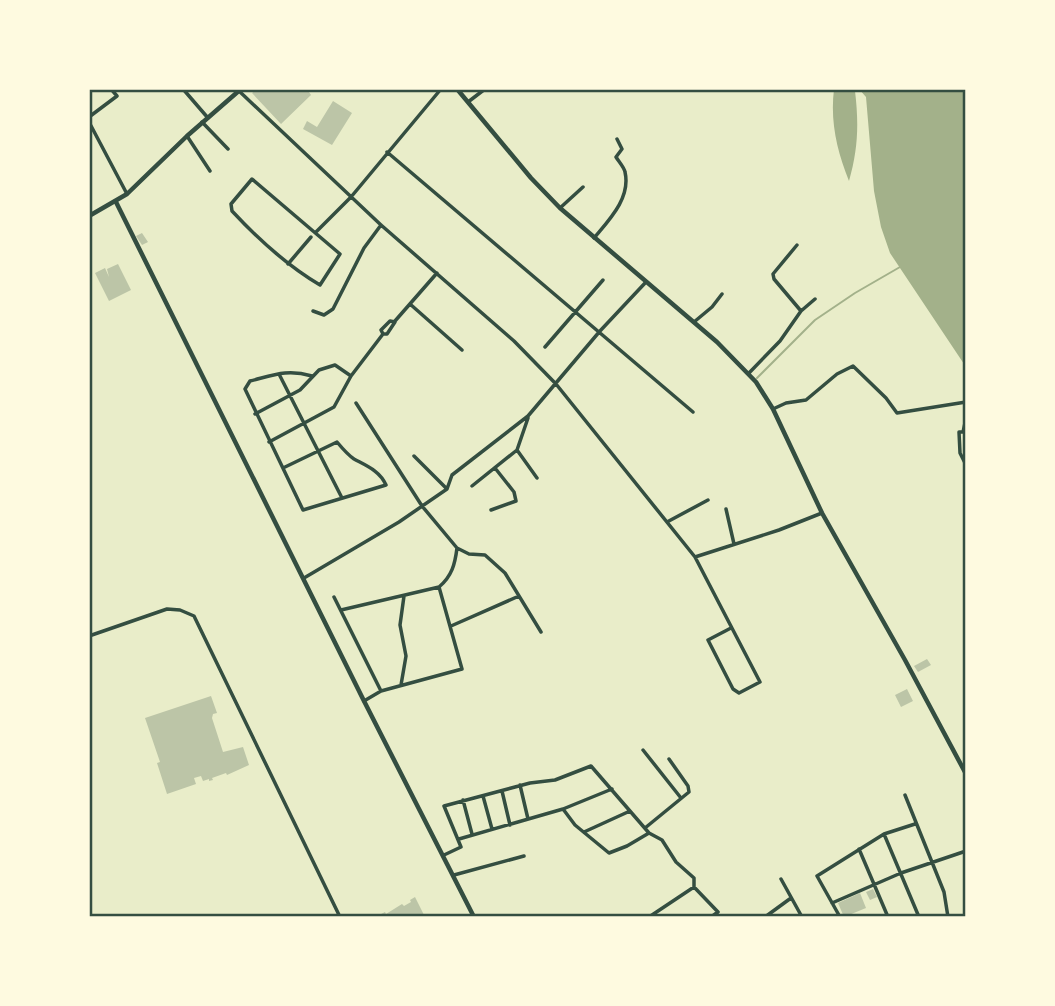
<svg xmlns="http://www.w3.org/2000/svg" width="1055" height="1006" font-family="'Fira Sans',sans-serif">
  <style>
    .water { fill: #a3b18a }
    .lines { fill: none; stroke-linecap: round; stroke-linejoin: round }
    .stream { stroke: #a3b18a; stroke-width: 2 }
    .building { fill: #bcc5a7 }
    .minor { stroke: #344e41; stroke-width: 3.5 }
    .tertiary { stroke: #344e41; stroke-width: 4.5 }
    .secondary { stroke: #344e41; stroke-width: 4.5 }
    .neatline { fill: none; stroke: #344e41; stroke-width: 2.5 }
  </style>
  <rect width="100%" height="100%" fill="#e9edc9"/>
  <path class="water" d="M 834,89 L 858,89 L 855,91 C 859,124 858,150 849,181 C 837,151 830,122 834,89 Z
    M 859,89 L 966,89 L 966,367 L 890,253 L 881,227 L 874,191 L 866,97 Z"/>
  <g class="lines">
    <path class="stream" d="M 757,378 L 815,320 L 855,293 L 900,267"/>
  </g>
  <path class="building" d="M 257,89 L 312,89 L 309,92 L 311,95 L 281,124 L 252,93 Z
    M 333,101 L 352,113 L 332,145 L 303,129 L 307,121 L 317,127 Z
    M 142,233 L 148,242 L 142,245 L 136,236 Z
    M 118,264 L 131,290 L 109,301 L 95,273 L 105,268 L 109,277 L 107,269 Z
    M 927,659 L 931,665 L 918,672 L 914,666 Z
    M 907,689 L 913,701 L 901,707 L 895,695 Z
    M 211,696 L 217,713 L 213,714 L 212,718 L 223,752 L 243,747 L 249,765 L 227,775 L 226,773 L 212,778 L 213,780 L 209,781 L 209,779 L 203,781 L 201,776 L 194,778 L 196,784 L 167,794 L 157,763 L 160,762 L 145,718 Z
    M 873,889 L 877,897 L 870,900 L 866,892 Z
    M 860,893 L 866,908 L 844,917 L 838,903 Z
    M 415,897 L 425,917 L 380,917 L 379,915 L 385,912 L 386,914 L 402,904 L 404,906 L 411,902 L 410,900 Z"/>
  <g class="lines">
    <path class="minor" d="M 183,89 L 208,118
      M 239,91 L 381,225 L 514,341 L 556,384 L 695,557 L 760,682 L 739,693 L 733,689 L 708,640 L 731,628
      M 468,102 L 485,89
      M 89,117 L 117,96 L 111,89
      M 89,122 L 127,194
      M 202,122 L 228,149
      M 187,136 L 210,171
      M 387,152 L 693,412
      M 252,179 L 340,254 L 320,285 C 286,265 259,240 232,211 L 231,204 Z
      M 560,208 L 583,187
      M 316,232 L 351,197 L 441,89
      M 594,238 C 609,220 631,198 625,172 C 624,167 619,162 616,157 L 622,149 L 617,139
      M 288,264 L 311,237
      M 410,304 L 462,350
      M 313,311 L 324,315 L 333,309 L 364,248 L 381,225
      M 801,311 L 815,299
      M 395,321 L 437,273
      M 694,322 L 712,307 L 722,294
      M 545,347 L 603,280
      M 749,373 L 780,341 L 801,311 L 774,279 L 773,274 L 797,245
      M 279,374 L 342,498
      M 351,376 L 383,334 L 381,330 L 390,321 L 395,322 L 387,334 L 383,334
      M 773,409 L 786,403 L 806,400 L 837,374 L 853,366 L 886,398 L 897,413 L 966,402
      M 255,414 L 300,390 L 319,370 L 335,365 L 351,376 L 334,407 L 269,442
      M 528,418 L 517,450 L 537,478
      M 966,418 L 963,432 L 959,432 L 960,453 L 966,465
      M 414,456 L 447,489
      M 283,468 L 337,442 C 342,448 348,455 354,459 C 367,466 380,471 386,485 L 303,510 L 245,389 L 250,381 C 274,375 287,369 312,376
      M 472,486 L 517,450
      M 726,509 L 734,544
      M 491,510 L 516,501 L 514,492 L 495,468
      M 667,522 L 708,500
      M 457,548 L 469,554 L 485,555 L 505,573 L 541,632
      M 695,557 L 779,530 L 822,513
      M 304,578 L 399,522 L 447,489 L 452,475 L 528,416 L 600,331 L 646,282
      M 334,597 L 381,691
      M 341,610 L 439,587 C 452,576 455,564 457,548 L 422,506 L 356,403
      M 451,626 L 519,596
      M 89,636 L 167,609 L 180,610 L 194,616 L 340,917
      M 401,685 L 406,656 L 400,625 L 404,596
      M 364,701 L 381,691 L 462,669 L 439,587
      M 643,750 L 681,798
      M 520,785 L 528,819
      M 502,791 L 510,825
      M 905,795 L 944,892 L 948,917
      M 483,796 L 492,829
      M 463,800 L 472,834
      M 645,828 L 689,792 L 688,786 L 669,759
      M 584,832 L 630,811
      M 649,833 L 662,840 L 676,862 L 694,878 L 694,887
      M 884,834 L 919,917
      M 459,839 L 563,809 L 612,789
      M 859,849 L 888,917
      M 444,855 L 461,847 L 444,806 L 530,783 L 555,780 L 591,766 L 649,833 L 627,846 L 609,853 L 575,825 L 563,809
      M 454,875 L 524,856
      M 781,879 L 802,917
      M 832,903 L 901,873 L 966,851
      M 649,917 L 694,887 L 718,912 L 711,917
      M 765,917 L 791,898
      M 840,917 L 817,876 L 884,834 L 915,824"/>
    <path class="tertiary" d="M 116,202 L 364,701 L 474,917"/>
    <path class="secondary" d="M 457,89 L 531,178 L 560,208 L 717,342 L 756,382 L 773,409 L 822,513 L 905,660 L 966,774
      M 89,216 L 127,194 L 187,136 L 241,89"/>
  </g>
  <rect width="1055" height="1006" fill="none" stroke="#fefae0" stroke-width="182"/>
  <rect x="91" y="91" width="873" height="824" class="neatline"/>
</svg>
